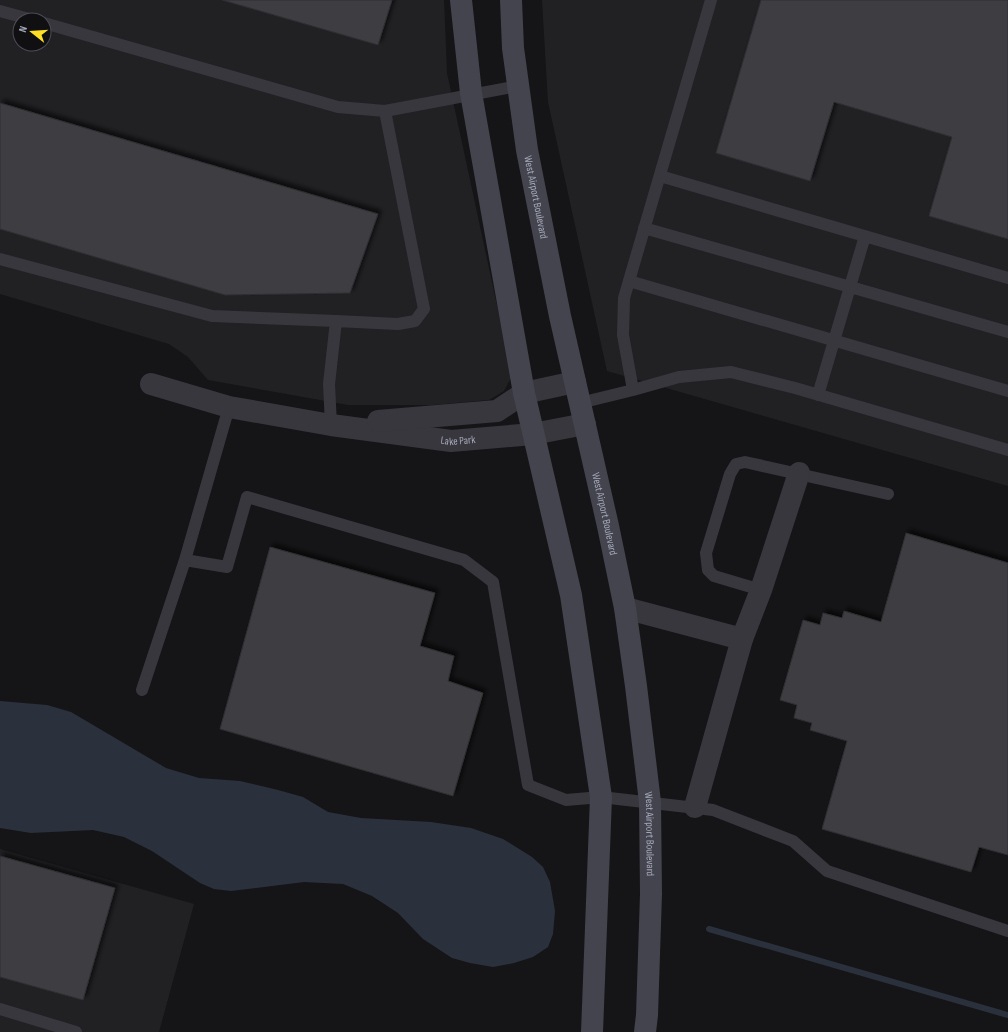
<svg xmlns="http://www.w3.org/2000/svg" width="1008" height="1032" font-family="'Sofia Sans Condensed',sans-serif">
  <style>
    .built { fill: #212124; fill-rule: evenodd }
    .water { fill: #2a313c }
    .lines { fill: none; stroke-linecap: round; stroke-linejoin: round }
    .stream { stroke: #2a313c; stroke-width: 6 }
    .building { fill: #3c3c42; stroke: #302f33; filter: url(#shadow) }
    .lane { stroke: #38373e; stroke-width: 12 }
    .street { stroke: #38373e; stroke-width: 22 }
    .secondary { stroke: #43444d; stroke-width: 22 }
    .labels { text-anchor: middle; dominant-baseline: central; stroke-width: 3; stroke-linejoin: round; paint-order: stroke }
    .street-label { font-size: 11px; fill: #a5a8b9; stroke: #101012 }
  </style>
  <defs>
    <filter id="shadow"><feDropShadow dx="3.5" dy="-3.5" stdDeviation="2" flood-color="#0009"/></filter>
  </defs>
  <rect width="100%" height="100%" fill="#151517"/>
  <path class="built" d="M 0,0 L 444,0 L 447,73 L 501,324 L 510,360 L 512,376 L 504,391 L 489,400 L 434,405 L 348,405 L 208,380 L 188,357 L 169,344 L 0,294 ZM 20,20 L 44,20 L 44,44 L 20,44 Z
    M 542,0 L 1008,0 L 1008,486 L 607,371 L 548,102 Z
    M 0,849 L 194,904 L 159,1032 L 0,1032 Z"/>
  <path class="water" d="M 0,701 L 47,705 L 71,712 L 166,768 L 199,778 L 240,781 L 278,790 L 303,797 L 328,812 L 361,818 L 431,822 L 471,828 L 503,839 L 532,857 L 543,867 L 550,882 L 555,911 L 553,934 L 548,947 L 533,957 L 514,963 L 493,967 L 470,963 L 452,958 L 423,939 L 398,913 L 372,896 L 343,884 L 304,882 L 231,891 L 214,889 L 200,883 L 152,851 L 124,837 L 93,830 L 31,833 L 0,828 Z"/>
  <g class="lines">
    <path class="stream" d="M 709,929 L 1008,1015"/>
  </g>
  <path class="building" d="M 222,0 L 392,0 L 378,45 Z
    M 761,0 L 1008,0 L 1008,239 L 929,216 L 952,137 L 834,102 L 810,181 L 716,153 Z
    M 0,103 L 378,214 L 350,293 L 225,295 L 0,229 Z
    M 906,533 L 1008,563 L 1008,855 L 979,847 L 971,872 L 822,829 L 847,741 L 810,730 L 812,723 L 794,718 L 797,705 L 780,700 L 803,620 L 820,625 L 823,613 L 842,618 L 844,611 L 881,622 Z
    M 270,547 L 435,593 L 420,646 L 454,656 L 448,681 L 483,693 L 453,796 L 220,729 Z
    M 0,856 L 115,888 L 83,1000 L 0,977 Z"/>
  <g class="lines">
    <path class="lane" d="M 0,11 L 33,20
      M 44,23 L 338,107 L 385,111 L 518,86
      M 660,176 L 1008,278
      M 644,228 L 1008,332
      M 0,259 L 212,316 L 336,321
      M 629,281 L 1008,391
      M 633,390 L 679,377 L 731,372 L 795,388 L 1008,450
      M 818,395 L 865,236
      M 580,403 L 633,390 L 623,335 L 624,298 L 711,0
      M 331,425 L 329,384 L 336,321 L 398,324 L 415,321 L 424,309 L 385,111
      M 185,560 L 227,567 L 247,497 L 464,560 L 493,582 L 528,785 L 566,800 L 601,797 L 713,810 L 793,841 L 827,871 L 1008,931
      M 761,590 L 714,576 L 708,570 L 706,553 L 730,474 L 736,464 L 745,462 L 888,494
      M 142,690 L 185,560 L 229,407
      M 0,1009 L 76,1032"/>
    <g class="street">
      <path id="s1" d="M 151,384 L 229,407 L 331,425 L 451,441 L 533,434 L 585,424"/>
      <path d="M 378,421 L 497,411 L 524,393 L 575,382"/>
      <path d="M 625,608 L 742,639"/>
      <path d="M 695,807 L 742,639 L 761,590 L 799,473"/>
    </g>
    <g class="secondary">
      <path d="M 461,0 L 471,93 L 524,393 L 571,595 L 601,797 L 592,1032"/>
      <path id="s2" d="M 511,0 L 513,48 L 527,150 L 560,316 L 608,526 L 625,608 L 636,686 L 650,802 L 651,894 L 647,1015 L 645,1032"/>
    </g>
  </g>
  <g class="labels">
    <g class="street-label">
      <text stroke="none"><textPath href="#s2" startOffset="199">West Airport Boulevard</textPath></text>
      <text stroke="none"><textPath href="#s1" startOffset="313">Lake Park</textPath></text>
      <text stroke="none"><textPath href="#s2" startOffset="523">West Airport Boulevard</textPath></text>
      <text stroke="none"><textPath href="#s2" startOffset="847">West Airport Boulevard</textPath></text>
    </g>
  </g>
  <g transform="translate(32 32) rotate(287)"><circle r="19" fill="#101012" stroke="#4c4d55"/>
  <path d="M0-3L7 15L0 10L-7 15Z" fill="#ffdf25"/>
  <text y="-6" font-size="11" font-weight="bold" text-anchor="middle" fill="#a5a8b9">N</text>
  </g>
</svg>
